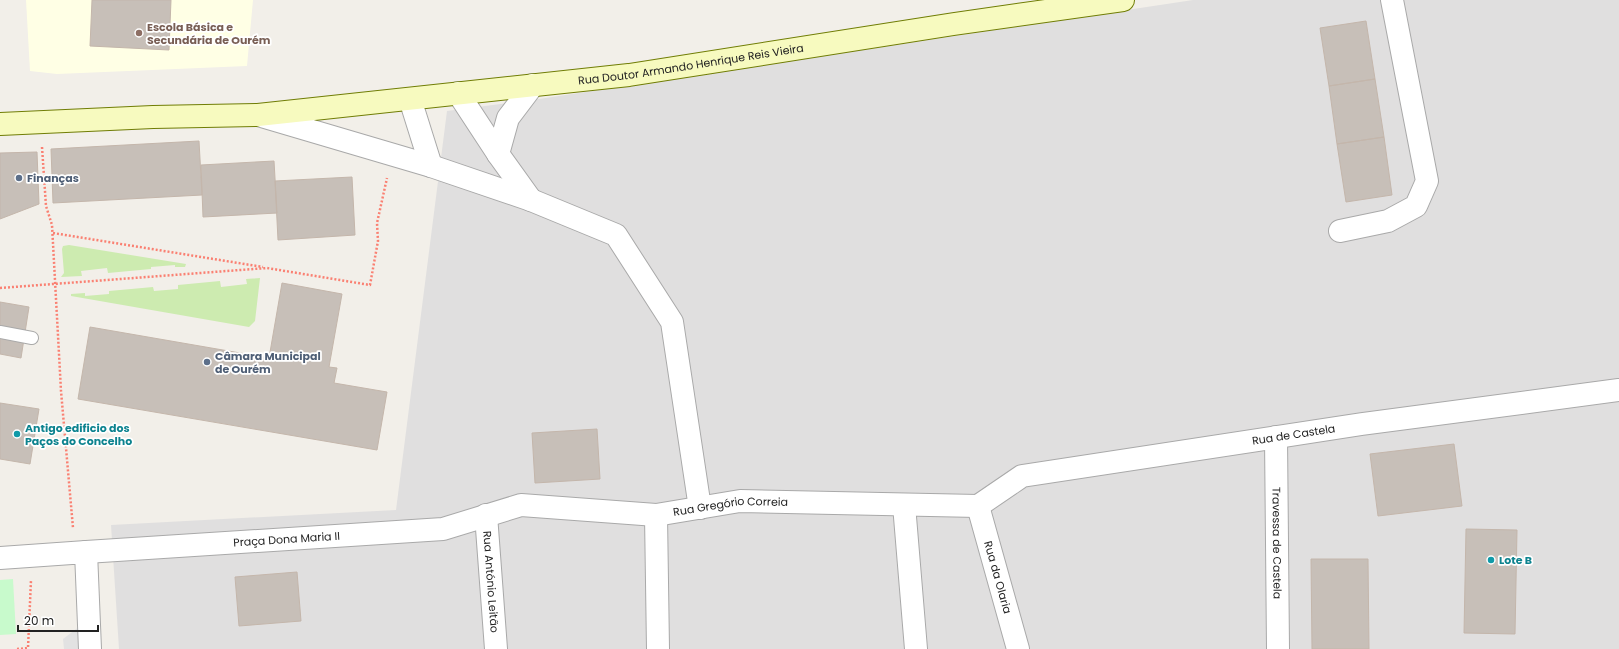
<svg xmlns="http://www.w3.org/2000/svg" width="1619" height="649" font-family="Poppins,sans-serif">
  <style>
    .residential { fill: #e0dfdf }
    .education { fill: #ffffe5 }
    .grass { fill: #cdebb0 }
    .park { fill: #c8facc }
    .parking { fill: #e2e2e2 }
    .building { fill: #c7bfb8; stroke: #c4b6ab }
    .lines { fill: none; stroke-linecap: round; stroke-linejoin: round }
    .lane-casing { stroke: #a9a9a9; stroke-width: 14 }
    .street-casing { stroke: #a9a9a9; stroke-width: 24 }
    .secondary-casing { stroke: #707d05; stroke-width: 24 }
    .path { stroke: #fa8072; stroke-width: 2.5; stroke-dasharray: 2 2; stroke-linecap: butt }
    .lane { stroke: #fff; stroke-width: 12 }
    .street { stroke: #fff; stroke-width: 22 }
    .secondary { stroke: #f7fabf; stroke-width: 22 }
    .education-dot { fill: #8d6e63; stroke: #fff; stroke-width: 1.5 }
    .service-dot { fill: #5c6f8a; stroke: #fff; stroke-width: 1.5 }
    .culture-dot { fill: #0f9aa8; stroke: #fff; stroke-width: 1.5 }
    .labels { text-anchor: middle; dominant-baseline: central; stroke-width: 3.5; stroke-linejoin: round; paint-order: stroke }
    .education-label { font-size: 11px; font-weight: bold; fill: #785e54; stroke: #fff; text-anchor: start }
    .street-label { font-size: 11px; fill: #222; stroke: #fff }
    .service-label { font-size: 11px; font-weight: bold; fill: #4e5e75; stroke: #fff; text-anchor: start }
    .culture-label { font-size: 11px; font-weight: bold; fill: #0d838f; stroke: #fff; text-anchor: start }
  </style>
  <rect width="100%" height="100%" fill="#f2efe9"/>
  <path class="residential" d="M 1193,0 L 1619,0 L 1619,649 L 119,649 L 111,525 L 396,510 L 447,111 L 539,99 Z"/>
  <path class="education" d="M 26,0 L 253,0 L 247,66 L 57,74 L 30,71 Z"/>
  <path class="grass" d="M 69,245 L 186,264 L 185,267 L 175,267 L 175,265 L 151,267 L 151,269 L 108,273 L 107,268 L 81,271 L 82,276 L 61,277 L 64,273 L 62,249 L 63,246 Z
    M 260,278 L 255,321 L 249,327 L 71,296 L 71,294 L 85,293 L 85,296 L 109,294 L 109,291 L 153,287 L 154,291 L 178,289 L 178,285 L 220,281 L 221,287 L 247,284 L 246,279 Z"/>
  <path class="park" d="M 13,579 L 16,634 L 0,635 L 0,580 Z"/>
  <path class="parking" d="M 84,623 L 86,649 L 64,649 L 63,639 Z"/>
  <path class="building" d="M 92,0 L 171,0 L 169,50 L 90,46 Z
    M 1366,21 L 1375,79 L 1329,86 L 1320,28 Z
    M 1375,79 L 1384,137 L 1337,144 L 1329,86 Z
    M 1384,137 L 1392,195 L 1346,202 L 1337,144 Z
    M 199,141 L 202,195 L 53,203 L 51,149 Z
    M 37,152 L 39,204 L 0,219 L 0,153 Z
    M 274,161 L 277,213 L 203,217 L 201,165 Z
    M 352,177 L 355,235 L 278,240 L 275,181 Z
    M 282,283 L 342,294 L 329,367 L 337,368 L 334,383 L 387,392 L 377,450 L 78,399 L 90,327 L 269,358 Z
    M 0,302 L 29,307 L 21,358 L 0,354 Z
    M 0,403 L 39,409 L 30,464 L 0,459 Z
    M 597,429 L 600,479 L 535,483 L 532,433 Z
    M 1454,444 L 1462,506 L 1378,516 L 1370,454 Z
    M 1466,529 L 1517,530 L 1515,634 L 1464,633 Z
    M 1311,559 L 1368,559 L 1369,649 L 1312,649 Z
    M 297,572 L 301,621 L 239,626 L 235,577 Z"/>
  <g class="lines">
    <g class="lane-casing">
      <path id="lane" d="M 0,332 L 32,338"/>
    </g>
    <g class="street-casing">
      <g id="street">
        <path d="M 458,93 L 498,154 L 531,200"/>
        <path d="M 410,99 L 431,166"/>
        <path d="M 258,115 L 431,166 L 531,200 L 616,235 L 672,322 L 700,508"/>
        <path d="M 498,154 L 508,118 L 533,85"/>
        <path d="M 1340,231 L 1388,221 L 1416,206 L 1427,181 L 1392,0"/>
        <path id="s1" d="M 1276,437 L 1278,649"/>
        <path d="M 904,505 L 916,649"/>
        <path id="s2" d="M 978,506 L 1022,476 L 1362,424 L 1619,390"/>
        <path id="s3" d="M 978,506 L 1018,649"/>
        <path id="s4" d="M 486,515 L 496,649"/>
        <path d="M 656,515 L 658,649"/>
        <path id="s5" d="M 86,552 L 443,529 L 521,505 L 656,515 L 740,501 L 978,506"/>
        <path d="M 0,558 L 86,552 L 90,649"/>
      </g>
    </g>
    <g class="secondary-casing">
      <g id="secondary">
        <path id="s6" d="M 0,124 L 153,117 L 258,115 L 629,75 L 954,24 L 1123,0"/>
      </g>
    </g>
    <path class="path" d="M 42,147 L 46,206 L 52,225 L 61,391 L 73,528
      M 53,233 L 263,267
      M 0,288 L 267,268 L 370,285 L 378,241 L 377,223 L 387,178
      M 17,649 L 28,648 L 31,580"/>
    <use href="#lane" class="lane"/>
    <use href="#street" class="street"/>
    <use href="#secondary" class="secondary"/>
  </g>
  <circle class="education-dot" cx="139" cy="33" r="4"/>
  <g class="service-dot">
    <circle cx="19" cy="178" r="4"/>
    <circle cx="207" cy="362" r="4"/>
  </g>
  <g class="culture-dot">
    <circle cx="17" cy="434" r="4"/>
    <circle cx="1491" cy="560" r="4"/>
  </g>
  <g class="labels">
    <g class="education-label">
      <text x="147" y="27">Escola Básica e<tspan x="147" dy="13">Secundária de Ourém</tspan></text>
    </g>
    <g class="street-label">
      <text stroke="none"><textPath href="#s6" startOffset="694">Rua Doutor Armando Henrique Reis Vieira</textPath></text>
      <text stroke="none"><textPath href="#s2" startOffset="328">Rua de Castela</textPath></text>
      <text stroke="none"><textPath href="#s5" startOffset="650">Rua Gregório Correia</textPath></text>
      <text stroke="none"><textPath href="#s5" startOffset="201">Praça Dona Maria II</textPath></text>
      <text stroke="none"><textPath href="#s1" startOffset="106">Travessa de Castela</textPath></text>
      <text stroke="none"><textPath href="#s3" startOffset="74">Rua da Olaria</textPath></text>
      <text stroke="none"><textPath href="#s4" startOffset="67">Rua António Leitão</textPath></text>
    </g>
    <g class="service-label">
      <text x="27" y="178">Finanças</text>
      <text x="215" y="356">Câmara Municipal<tspan x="215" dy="13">de Ourém</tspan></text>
    </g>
    <g class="culture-label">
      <text x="25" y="428">Antigo edificio dos<tspan x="25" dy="13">Paços do Concelho</tspan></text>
      <text x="1499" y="560">Lote B</text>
    </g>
  </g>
  <path d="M18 625v6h80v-6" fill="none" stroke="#222222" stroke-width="2"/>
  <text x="24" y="625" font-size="12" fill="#222222" stroke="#ffffff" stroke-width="3" paint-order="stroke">20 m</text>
</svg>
